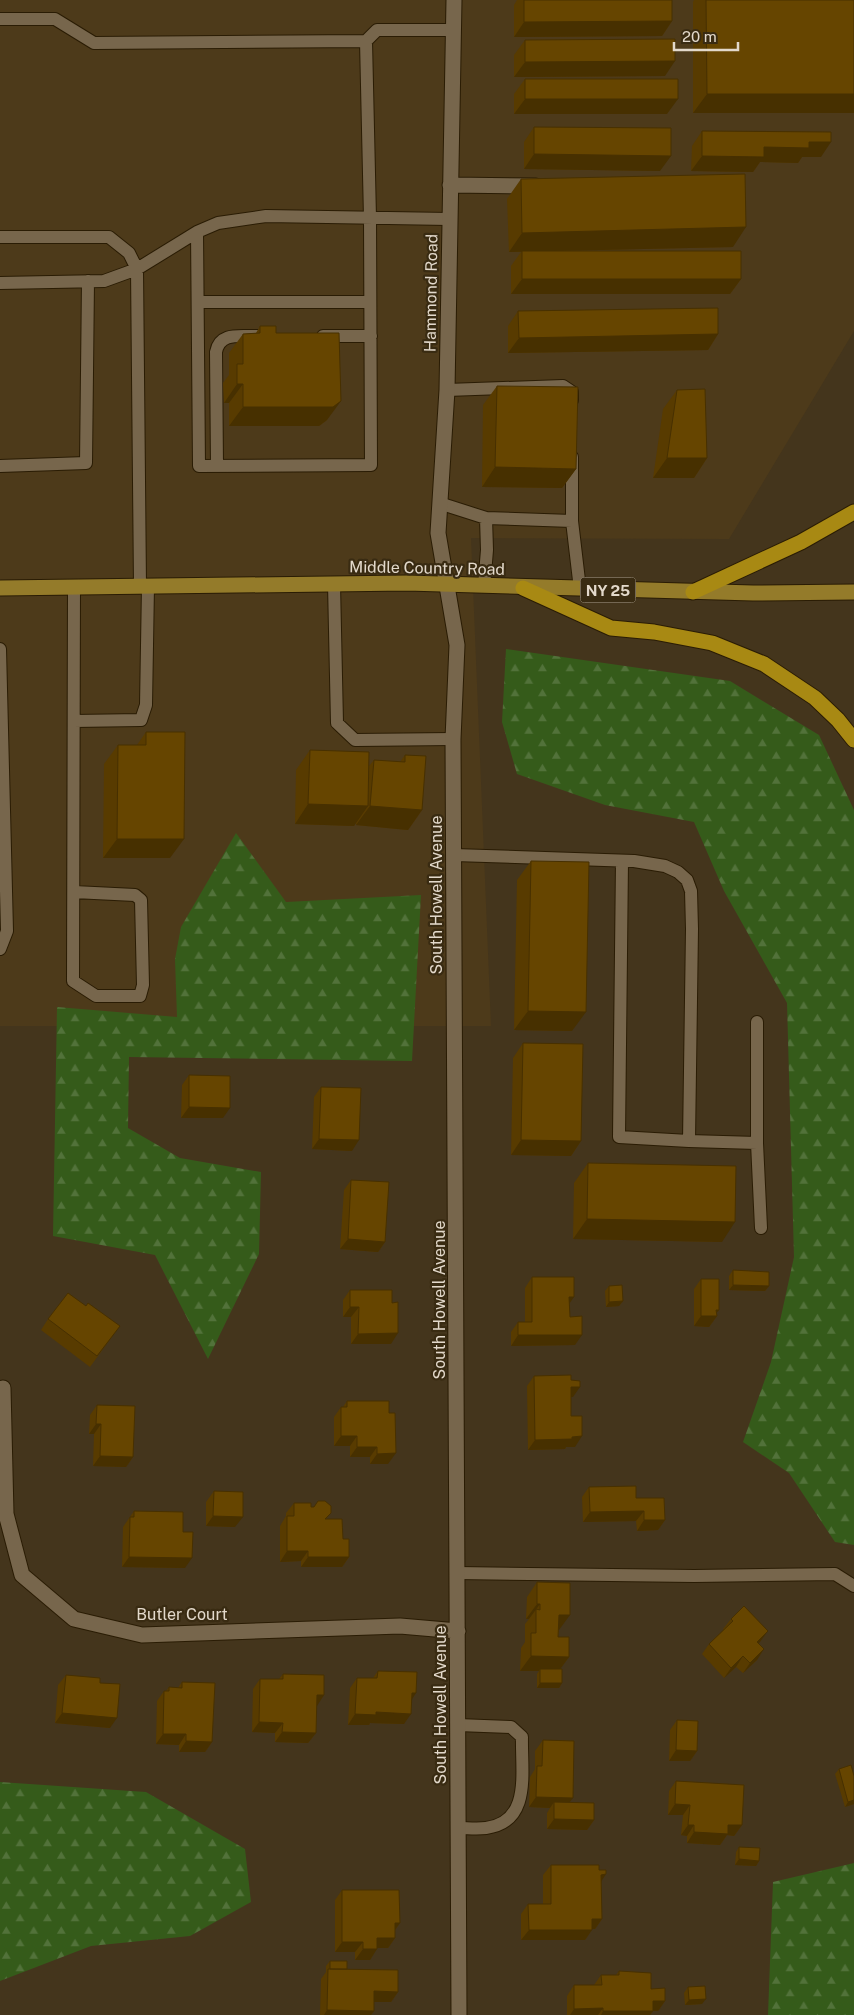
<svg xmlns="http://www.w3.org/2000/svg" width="854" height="2015" font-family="'Public Sans',sans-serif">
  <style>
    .built { fill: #4d3a1a }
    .forest { fill: url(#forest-firs) }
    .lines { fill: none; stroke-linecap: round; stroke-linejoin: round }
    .lane-casing { stroke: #2a1c04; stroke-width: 14 }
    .street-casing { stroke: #2a1c04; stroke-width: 17 }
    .primary-casing { stroke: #2a1c04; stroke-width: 17 }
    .highway-casing { stroke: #2a1c04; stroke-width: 17 }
    .lane { stroke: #77664c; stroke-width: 12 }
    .street { stroke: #77664c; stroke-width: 15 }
    .primary { stroke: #947b2a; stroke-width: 15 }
    .highway { stroke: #a88913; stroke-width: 15 }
    .wall { fill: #583b00 }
    .shaded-wall { fill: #473000 }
    .building { fill: #664500; stroke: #473000 }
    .labels { text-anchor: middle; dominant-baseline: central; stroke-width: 4.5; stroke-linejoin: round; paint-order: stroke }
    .shield { fill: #392b12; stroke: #b0a594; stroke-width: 1 }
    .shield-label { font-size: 15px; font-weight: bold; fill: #e3d9cb }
    .street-label { font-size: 16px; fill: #e3d9cb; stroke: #392b12 }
  </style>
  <defs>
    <pattern id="forest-firs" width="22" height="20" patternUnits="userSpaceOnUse" patternTransform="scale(1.25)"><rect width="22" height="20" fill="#355b1a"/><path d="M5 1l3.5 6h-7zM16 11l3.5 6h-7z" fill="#52723a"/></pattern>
  </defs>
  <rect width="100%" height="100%" fill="#44351c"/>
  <path class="built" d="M 0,0 L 854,0 L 854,331 L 729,539 L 471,538 L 491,1026 L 0,1026 Z"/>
  <path class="forest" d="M 506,649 L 730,681 L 819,735 L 854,810 L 854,1545 L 835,1542 L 789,1473 L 743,1442 L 771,1362 L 794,1257 L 787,1003 L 724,891 L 694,822 L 605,805 L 517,774 L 502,722 Z
    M 236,833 L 286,902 L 421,895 L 412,1061 L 129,1057 L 128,1128 L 180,1158 L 261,1172 L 259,1254 L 208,1359 L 155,1255 L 53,1236 L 57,1007 L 177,1017 L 175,959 L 181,927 Z
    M 0,1782 L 146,1792 L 245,1849 L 251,1902 L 190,1936 L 91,1946 L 0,1981 Z
    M 854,1863 L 854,2015 L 768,2015 L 773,1882 Z"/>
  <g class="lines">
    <g class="lane-casing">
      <path id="lane" d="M 0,19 L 55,19 L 94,43 L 366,41 L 370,218 L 371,465 L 199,466 L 197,232
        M 366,41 L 377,30 L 453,30
        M 0,237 L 109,237 L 129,253 L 137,269 L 140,586
        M 0,283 L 104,281 L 137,269 L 197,232 L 218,223 L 266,216 L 449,219
        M 198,302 L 370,302
        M 323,336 L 371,336
        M 447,390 L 563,386 L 572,392 L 572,400
        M 572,457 L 572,521 L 580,589
        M 0,466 L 86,463 L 88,281
        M 217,466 L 216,352 C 220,331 241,337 258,336
        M 439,503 L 486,518 L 572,521
        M 334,584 L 337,723 L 355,740 L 453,739
        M 484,586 L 487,550 L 486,518
        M 0,649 L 7,931 L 0,949
        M 74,721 L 141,720 L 146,705 L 148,586
        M 454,855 L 634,861 L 665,866 L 678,872 L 687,880 L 691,891 L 692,929 L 689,1141 L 619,1137 L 622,861
        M 74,892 L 135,895 L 141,900 L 143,985 L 140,996 L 96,996 L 73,981 L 74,587
        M 689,1141 L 757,1143 L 757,1022
        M 757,1143 L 761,1228
        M 457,1573 L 694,1576 L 835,1574 L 854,1586
        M 458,1725 L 511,1727 L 522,1737 C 521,1772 532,1822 486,1828 C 477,1829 467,1828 458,1828"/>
    </g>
    <g class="street-casing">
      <path id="street" d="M 454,0 L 447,390 L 438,533 L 457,645 L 453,739 L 459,2015
        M 450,185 L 536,186
        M 3,1388 L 6,1514 L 22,1575 L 74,1619 L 142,1635 L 400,1626 L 458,1631"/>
    </g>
    <g class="primary-casing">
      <path id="primary" d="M 0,588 L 407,583 L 753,593 L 854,592"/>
    </g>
    <g class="highway-casing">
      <path id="highway" d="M 523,588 L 611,628 L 654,632 L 712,643 L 764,664 L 815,698 L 838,720 L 854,740
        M 693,592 L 801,542 L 854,512"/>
    </g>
    <use href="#lane" class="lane"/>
    <use href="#street" class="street"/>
    <use href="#primary" class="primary"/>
    <use href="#highway" class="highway"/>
  </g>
  <path class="wall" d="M 517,0 L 672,0 L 672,21 L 662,36 L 514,37 L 514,5 Z
    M 694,0 L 854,0 L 854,113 L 693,113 L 693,2 Z
    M 525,40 L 665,76 L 514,77 L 514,55 Z
    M 525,79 L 667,114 L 514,114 L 514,94 Z
    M 534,127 L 660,171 L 524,169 L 524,142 Z
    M 702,131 L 821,157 L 802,157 L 798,163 L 760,162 L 753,172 L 691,171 L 692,146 Z
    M 521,179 L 733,247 L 552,251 L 741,279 L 730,294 L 511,294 L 511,266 L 521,252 L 509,252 L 507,199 Z
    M 518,311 L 718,334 L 708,350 L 508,353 L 508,326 Z
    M 260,326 L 276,333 L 327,420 L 319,426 L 229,426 L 229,403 L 224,403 L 223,383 L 229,375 L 229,353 L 243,334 L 256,333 Z
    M 497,386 L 576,469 L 562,488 L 482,487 L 483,405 Z
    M 677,390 L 707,458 L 694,478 L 653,478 L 663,409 Z
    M 146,732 L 170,858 L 103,858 L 104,764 L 118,745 L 137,745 Z
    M 310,750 L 369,766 L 374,760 L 400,762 L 405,755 L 422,810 L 408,830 L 356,825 L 356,822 L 354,826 L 295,824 L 296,770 Z
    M 531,861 L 572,1031 L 514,1030 L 517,880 Z
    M 523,1043 L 581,1141 L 571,1156 L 511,1155 L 513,1058 Z
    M 189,1075 L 223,1118 L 181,1118 L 182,1085 Z
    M 321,1087 L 352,1151 L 312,1149 L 314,1097 Z
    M 588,1163 L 722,1242 L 573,1239 L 574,1183 Z
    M 351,1180 L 385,1242 L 378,1252 L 340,1249 L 344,1190 Z
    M 733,1270 L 769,1286 L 765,1291 L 729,1290 L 729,1276 Z
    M 532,1277 L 569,1304 L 570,1317 L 575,1345 L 511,1346 L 511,1332 L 518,1322 L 525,1322 L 525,1288 Z
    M 701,1279 L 719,1310 L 716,1313 L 717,1316 L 709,1327 L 694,1326 L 694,1289 Z
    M 609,1286 L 623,1301 L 619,1306 L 606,1307 L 605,1291 Z
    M 350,1290 L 391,1344 L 351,1344 L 351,1317 L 343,1317 L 343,1300 Z
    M 86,1306 L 120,1326 L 90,1367 L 41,1330 L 48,1319 Z
    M 534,1376 L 573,1397 L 571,1397 L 571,1416 L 575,1447 L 566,1447 L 565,1449 L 528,1450 L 527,1386 Z
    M 347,1401 L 388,1464 L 370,1464 L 370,1457 L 350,1457 L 350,1446 L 334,1446 L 334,1417 L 341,1407 L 343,1407 Z
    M 97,1405 L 133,1457 L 126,1467 L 93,1466 L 94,1434 L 89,1434 L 90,1415 Z
    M 589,1487 L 636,1498 L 665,1520 L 658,1530 L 637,1531 L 636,1521 L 583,1522 L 582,1497 Z
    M 214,1491 L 235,1527 L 206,1526 L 206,1502 Z
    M 294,1503 L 331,1513 L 326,1519 L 343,1539 L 349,1557 L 342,1567 L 301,1567 L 301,1561 L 280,1562 L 280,1526 L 286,1516 L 286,1513 Z
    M 134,1511 L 183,1532 L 185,1568 L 122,1567 L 123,1527 Z
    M 537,1582 L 559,1630 L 558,1637 L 569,1657 L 560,1669 L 562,1683 L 559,1688 L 537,1688 L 537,1674 L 539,1671 L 520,1671 L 521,1648 L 525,1642 L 525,1624 L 529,1619 L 526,1619 L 527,1597 Z
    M 731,1619 L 760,1642 L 759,1643 L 757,1660 L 743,1673 L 736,1667 L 724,1678 L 702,1654 L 709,1644 L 724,1630 L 723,1629 Z
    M 378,1671 L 412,1699 L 404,1724 L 370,1723 L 369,1725 L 348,1725 L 350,1688 L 357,1678 L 373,1678 Z
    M 283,1674 L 324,1695 L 316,1706 L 316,1733 L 308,1743 L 275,1742 L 275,1733 L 252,1732 L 253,1689 L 260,1679 L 279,1679 Z
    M 66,1675 L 110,1728 L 55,1723 L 58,1685 Z
    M 182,1682 L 212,1742 L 205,1752 L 179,1752 L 179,1745 L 156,1744 L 157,1701 L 164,1691 L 166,1691 L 169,1687 L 178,1688 Z
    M 677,1720 L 697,1751 L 690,1761 L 669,1761 L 670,1730 Z
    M 543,1740 L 569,1803 L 594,1820 L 587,1830 L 547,1829 L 547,1813 L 550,1808 L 529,1807 L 530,1777 L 535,1769 L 535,1751 Z
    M 839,1769 L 854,1776 L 854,1804 L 845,1807 L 835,1774 Z
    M 676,1781 L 742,1825 L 734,1836 L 727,1835 L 720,1845 L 687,1843 L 687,1836 L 681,1835 L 683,1815 L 668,1815 L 669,1791 Z
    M 739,1847 L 759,1861 L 756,1866 L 735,1865 L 736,1852 Z
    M 551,1865 L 599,1870 L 601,1881 L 602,1919 L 595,1929 L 592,1929 L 585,1940 L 521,1940 L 521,1914 L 528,1904 L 543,1904 L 543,1875 Z
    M 342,1890 L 400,1923 L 395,1930 L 395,1938 L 388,1948 L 377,1948 L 370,1960 L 355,1960 L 355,1952 L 335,1952 L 335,1900 Z
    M 330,1961 L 347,1969 L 398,1992 L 391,2002 L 374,2002 L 374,2011 L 371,2015 L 320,2015 L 321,1979 L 326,1972 L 326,1966 Z
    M 619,1971 L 651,1989 L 665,2001 L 658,2011 L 653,2011 L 650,2015 L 567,2015 L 567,1996 L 574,1985 L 594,1985 L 601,1975 L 616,1975 Z
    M 688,1987 L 702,2004 L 685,2005 L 684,1993 Z"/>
  <path class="shaded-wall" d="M 672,21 L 662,36 L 514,37 L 524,22 Z
    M 675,61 L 665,76 L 514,77 L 525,62 Z
    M 707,94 L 854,94 L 854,113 L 693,113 Z
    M 525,99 L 678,99 L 667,114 L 514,114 Z
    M 809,142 L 831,142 L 821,157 L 802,157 L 798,163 L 760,162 L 753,172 L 691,171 L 702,156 L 764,147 Z
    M 534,154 L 671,156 L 660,171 L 524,169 Z
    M 746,227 L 733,247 L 509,252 L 522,233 Z
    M 522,279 L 741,279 L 730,294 L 511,294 Z
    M 718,334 L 708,350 L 508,353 L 519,338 Z
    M 237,384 L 243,384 L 229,403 L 224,403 Z
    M 341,401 L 327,420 L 319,426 L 229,426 L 243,407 Z
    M 667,458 L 707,458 L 694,478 L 653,478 Z
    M 495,467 L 576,469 L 562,488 L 482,487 Z
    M 308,804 L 368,806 L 354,826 L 295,824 Z
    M 370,806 L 422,810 L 408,830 L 356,825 Z
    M 117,839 L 184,839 L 170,858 L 103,858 Z
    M 528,1011 L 586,1012 L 572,1031 L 514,1030 Z
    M 189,1107 L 230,1108 L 223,1118 L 181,1118 Z
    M 319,1139 L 359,1140 L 352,1151 L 312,1149 Z
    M 521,1140 L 581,1141 L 571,1156 L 511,1155 Z
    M 587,1219 L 735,1222 L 722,1242 L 573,1239 Z
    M 348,1239 L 385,1242 L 378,1252 L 340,1249 Z
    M 733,1285 L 769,1286 L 765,1291 L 729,1290 Z
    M 569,1297 L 574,1297 L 567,1307 Z
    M 623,1301 L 619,1306 L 606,1307 L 609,1302 Z
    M 350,1307 L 359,1307 L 351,1317 L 343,1317 Z
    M 716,1310 L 719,1310 L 714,1316 L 717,1316 L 709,1327 L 694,1326 L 701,1316 Z
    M 398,1333 L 391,1344 L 351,1344 L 358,1334 Z
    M 518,1335 L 582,1335 L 575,1345 L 511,1346 Z
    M 571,1387 L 580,1387 L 573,1397 L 564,1397 Z
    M 96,1424 L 101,1424 L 94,1434 L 89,1434 Z
    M 341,1436 L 357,1436 L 350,1446 L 334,1446 Z
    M 582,1436 L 575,1447 L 566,1447 L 565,1449 L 528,1450 L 535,1440 Z
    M 357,1447 L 377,1447 L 370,1457 L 350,1457 Z
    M 396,1453 L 388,1464 L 370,1464 L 377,1454 Z
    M 100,1456 L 133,1457 L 126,1467 L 93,1466 Z
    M 644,1511 L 636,1521 L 583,1522 L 590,1512 Z
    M 213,1516 L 243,1517 L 235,1527 L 206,1526 Z
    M 644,1520 L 665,1520 L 658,1530 L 637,1531 Z
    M 287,1551 L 308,1551 L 301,1561 L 280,1562 Z
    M 129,1557 L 192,1558 L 185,1568 L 122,1567 Z
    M 308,1557 L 349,1557 L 342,1567 L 301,1567 Z
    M 537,1604 L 540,1604 L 529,1619 L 526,1619 Z
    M 559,1615 L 570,1615 L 559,1630 L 548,1630 Z
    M 768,1631 L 760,1642 L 750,1652 L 757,1642 Z
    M 764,1649 L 757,1660 L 743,1673 L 750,1663 Z
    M 531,1656 L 569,1657 L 558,1672 L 540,1669 L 539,1671 L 520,1671 Z
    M 743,1656 L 736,1667 L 724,1678 L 731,1668 Z
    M 540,1683 L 562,1683 L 559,1688 L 537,1688 Z
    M 412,1693 L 416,1693 L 409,1704 Z
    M 317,1695 L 324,1695 L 317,1706 L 309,1705 Z
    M 376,1712 L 411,1714 L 404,1724 L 370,1723 L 369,1725 L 348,1725 L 355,1714 Z
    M 62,1713 L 117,1718 L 110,1728 L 55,1723 Z
    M 259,1722 L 283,1723 L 275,1733 L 252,1732 Z
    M 282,1732 L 316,1733 L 308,1743 L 275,1742 Z
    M 163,1734 L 186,1734 L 179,1745 L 156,1744 Z
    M 186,1741 L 212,1742 L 205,1752 L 179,1752 Z
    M 676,1750 L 697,1751 L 690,1761 L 669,1761 Z
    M 536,1797 L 573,1798 L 565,1808 L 554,1802 L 550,1808 L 529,1807 Z
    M 854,1800 L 854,1804 L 845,1807 L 848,1802 Z
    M 675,1804 L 690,1805 L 683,1815 L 668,1815 Z
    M 554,1819 L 594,1820 L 587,1830 L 547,1829 Z
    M 688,1825 L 694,1825 L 687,1836 L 681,1835 Z
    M 728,1825 L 742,1825 L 734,1836 L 727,1835 L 720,1845 L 687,1843 L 694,1832 Z
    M 739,1859 L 759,1861 L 756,1866 L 735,1865 Z
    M 606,1874 L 599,1885 L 601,1875 Z
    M 592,1919 L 602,1919 L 595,1929 L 585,1929 Z
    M 395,1923 L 400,1923 L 392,1934 Z
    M 529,1930 L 592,1930 L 585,1940 L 521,1940 Z
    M 377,1938 L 395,1938 L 388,1948 L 370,1948 Z
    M 342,1942 L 363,1942 L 355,1952 L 335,1952 Z
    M 363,1949 L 377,1949 L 370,1960 L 355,1960 Z
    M 374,1991 L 398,1992 L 391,2002 L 367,2002 Z
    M 706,1999 L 702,2004 L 685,2005 L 689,2000 Z
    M 653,2001 L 665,2001 L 658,2011 L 653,2011 L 650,2015 L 601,2015 L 603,2011 Z
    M 603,2008 L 598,2015 L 570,2015 L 574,2009 Z
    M 327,2010 L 374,2011 L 371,2015 L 324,2015 Z"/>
  <path class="building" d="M 524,0 L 672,0 L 672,21 L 524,22 Z
    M 706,0 L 854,0 L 854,94 L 707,94 Z
    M 675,39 L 675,61 L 525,62 L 525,40 Z
    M 525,79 L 678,79 L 678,99 L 525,99 Z
    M 534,127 L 671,128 L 671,156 L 534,154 Z
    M 702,131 L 831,132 L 831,142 L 809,142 L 809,148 L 764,147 L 764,157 L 702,156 Z
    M 745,174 L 746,227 L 522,233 L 521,179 Z
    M 522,251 L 741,251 L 741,279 L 522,279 Z
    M 718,308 L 718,334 L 519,338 L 518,311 Z
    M 260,326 L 276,326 L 276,333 L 339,333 L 341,401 L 333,407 L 243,407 L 243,384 L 237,384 L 237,364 L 243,364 L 243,334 L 260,333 Z
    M 497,386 L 578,387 L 576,469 L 495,467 Z
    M 705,389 L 707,458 L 667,458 L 677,390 Z
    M 146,732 L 185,732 L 184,839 L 117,839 L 118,745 L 146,745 Z
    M 310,750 L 369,752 L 368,806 L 308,804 Z
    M 405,755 L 426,756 L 422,810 L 370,806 L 374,760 L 405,762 Z
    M 531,861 L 589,862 L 586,1012 L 528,1011 Z
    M 523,1043 L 583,1044 L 581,1141 L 521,1140 Z
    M 189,1075 L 230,1076 L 230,1108 L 189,1107 Z
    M 321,1087 L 361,1088 L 359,1140 L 319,1139 Z
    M 588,1163 L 736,1166 L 735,1222 L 587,1219 Z
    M 351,1180 L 389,1182 L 385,1242 L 348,1239 Z
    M 733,1270 L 769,1272 L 769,1286 L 733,1285 Z
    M 532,1277 L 574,1277 L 574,1297 L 569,1297 L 570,1317 L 582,1316 L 582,1335 L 518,1335 L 518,1322 L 532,1322 Z
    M 701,1279 L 719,1279 L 719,1310 L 716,1310 L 717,1316 L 701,1316 Z
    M 622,1285 L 623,1301 L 609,1302 L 609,1286 Z
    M 350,1290 L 392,1290 L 392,1303 L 398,1302 L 398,1333 L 358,1334 L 359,1307 L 350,1307 Z
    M 68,1293 L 86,1306 L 88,1303 L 120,1326 L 97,1356 L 48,1319 Z
    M 571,1375 L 571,1380 L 580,1381 L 580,1387 L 571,1387 L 571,1416 L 582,1416 L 582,1436 L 572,1437 L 572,1439 L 535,1440 L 534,1376 Z
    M 347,1401 L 389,1401 L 389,1413 L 395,1413 L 396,1453 L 377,1454 L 377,1447 L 357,1447 L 357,1436 L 341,1436 L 341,1407 L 347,1407 Z
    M 97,1405 L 135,1406 L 133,1457 L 100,1456 L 101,1424 L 96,1424 Z
    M 636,1486 L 636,1498 L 664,1498 L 665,1520 L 644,1520 L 644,1511 L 590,1512 L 589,1487 Z
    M 214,1491 L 243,1492 L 243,1517 L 213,1516 Z
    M 318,1501 L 325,1501 L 331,1506 L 331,1513 L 325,1519 L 342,1519 L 343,1539 L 349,1539 L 349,1557 L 308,1557 L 308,1551 L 287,1551 L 287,1516 L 294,1516 L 294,1503 L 311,1503 L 311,1507 L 314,1507 Z
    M 134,1511 L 183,1512 L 183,1532 L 193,1532 L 192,1558 L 129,1557 L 130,1517 L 134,1517 Z
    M 537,1582 L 570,1583 L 570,1615 L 559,1615 L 558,1637 L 569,1637 L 569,1657 L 531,1656 L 531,1633 L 536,1633 L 536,1609 L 540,1610 L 540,1604 L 537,1604 Z
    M 744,1606 L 768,1631 L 757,1642 L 764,1649 L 750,1663 L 743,1656 L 731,1668 L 709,1644 L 733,1621 L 731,1619 Z
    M 540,1669 L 562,1669 L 562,1683 L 540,1683 Z
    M 378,1671 L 417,1672 L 416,1693 L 412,1693 L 411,1714 L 376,1712 L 376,1715 L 355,1714 L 357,1678 L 377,1678 Z
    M 283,1674 L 324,1675 L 324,1695 L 317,1695 L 316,1733 L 282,1732 L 283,1723 L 259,1722 L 260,1679 L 283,1679 Z
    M 66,1675 L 100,1678 L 100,1683 L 120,1684 L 117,1718 L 62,1713 Z
    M 182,1682 L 215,1683 L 212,1742 L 186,1741 L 186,1734 L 163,1734 L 164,1691 L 169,1691 L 169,1687 L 182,1688 Z
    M 677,1720 L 698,1721 L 697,1751 L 676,1750 Z
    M 543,1740 L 574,1741 L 573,1798 L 536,1797 L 537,1766 L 542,1766 Z
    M 851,1765 L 854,1776 L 854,1800 L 848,1802 L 839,1769 Z
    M 676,1781 L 744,1785 L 742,1825 L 728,1825 L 728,1834 L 694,1832 L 694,1825 L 688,1825 L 690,1805 L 675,1804 Z
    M 554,1802 L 594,1803 L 594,1820 L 554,1819 Z
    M 739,1847 L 760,1848 L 759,1861 L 739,1859 Z
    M 551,1865 L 599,1865 L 599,1870 L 606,1870 L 606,1874 L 601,1875 L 602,1919 L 592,1919 L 592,1930 L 529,1930 L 528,1904 L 551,1904 Z
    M 342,1890 L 399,1890 L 400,1923 L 395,1923 L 395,1938 L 377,1938 L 377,1949 L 363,1949 L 363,1942 L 342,1942 Z
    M 330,1961 L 347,1961 L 347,1969 L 330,1969 Z
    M 328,1969 L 398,1970 L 398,1992 L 374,1991 L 374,2011 L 327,2010 Z
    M 619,1971 L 651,1973 L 651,1989 L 665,1988 L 665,2001 L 653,2001 L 653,2011 L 603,2011 L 603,2008 L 574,2009 L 574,1985 L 602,1985 L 601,1975 L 619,1975 Z
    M 705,1986 L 706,1999 L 689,2000 L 688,1987 Z"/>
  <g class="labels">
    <rect class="shield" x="580.5" y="577.5" width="55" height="25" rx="4"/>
    <g class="shield-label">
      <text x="608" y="590">NY 25</text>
    </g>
    <g class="street-label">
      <text transform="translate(431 293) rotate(-89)">Hammond Road</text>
      <text transform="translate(427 568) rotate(1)">Middle Country Road</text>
      <text transform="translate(436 895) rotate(-90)">South Howell Avenue</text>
      <text transform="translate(439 1300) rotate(-90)">South Howell Avenue</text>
      <text x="182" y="1614">Butler Court</text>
      <text transform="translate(440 1705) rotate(-90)">South Howell Avenue</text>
    </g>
  </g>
  <path d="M674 42v8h64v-8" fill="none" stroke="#e3d9cb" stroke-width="2.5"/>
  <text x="682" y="42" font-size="15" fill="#e3d9cb" stroke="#392b12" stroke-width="4" paint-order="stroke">20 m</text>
</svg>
